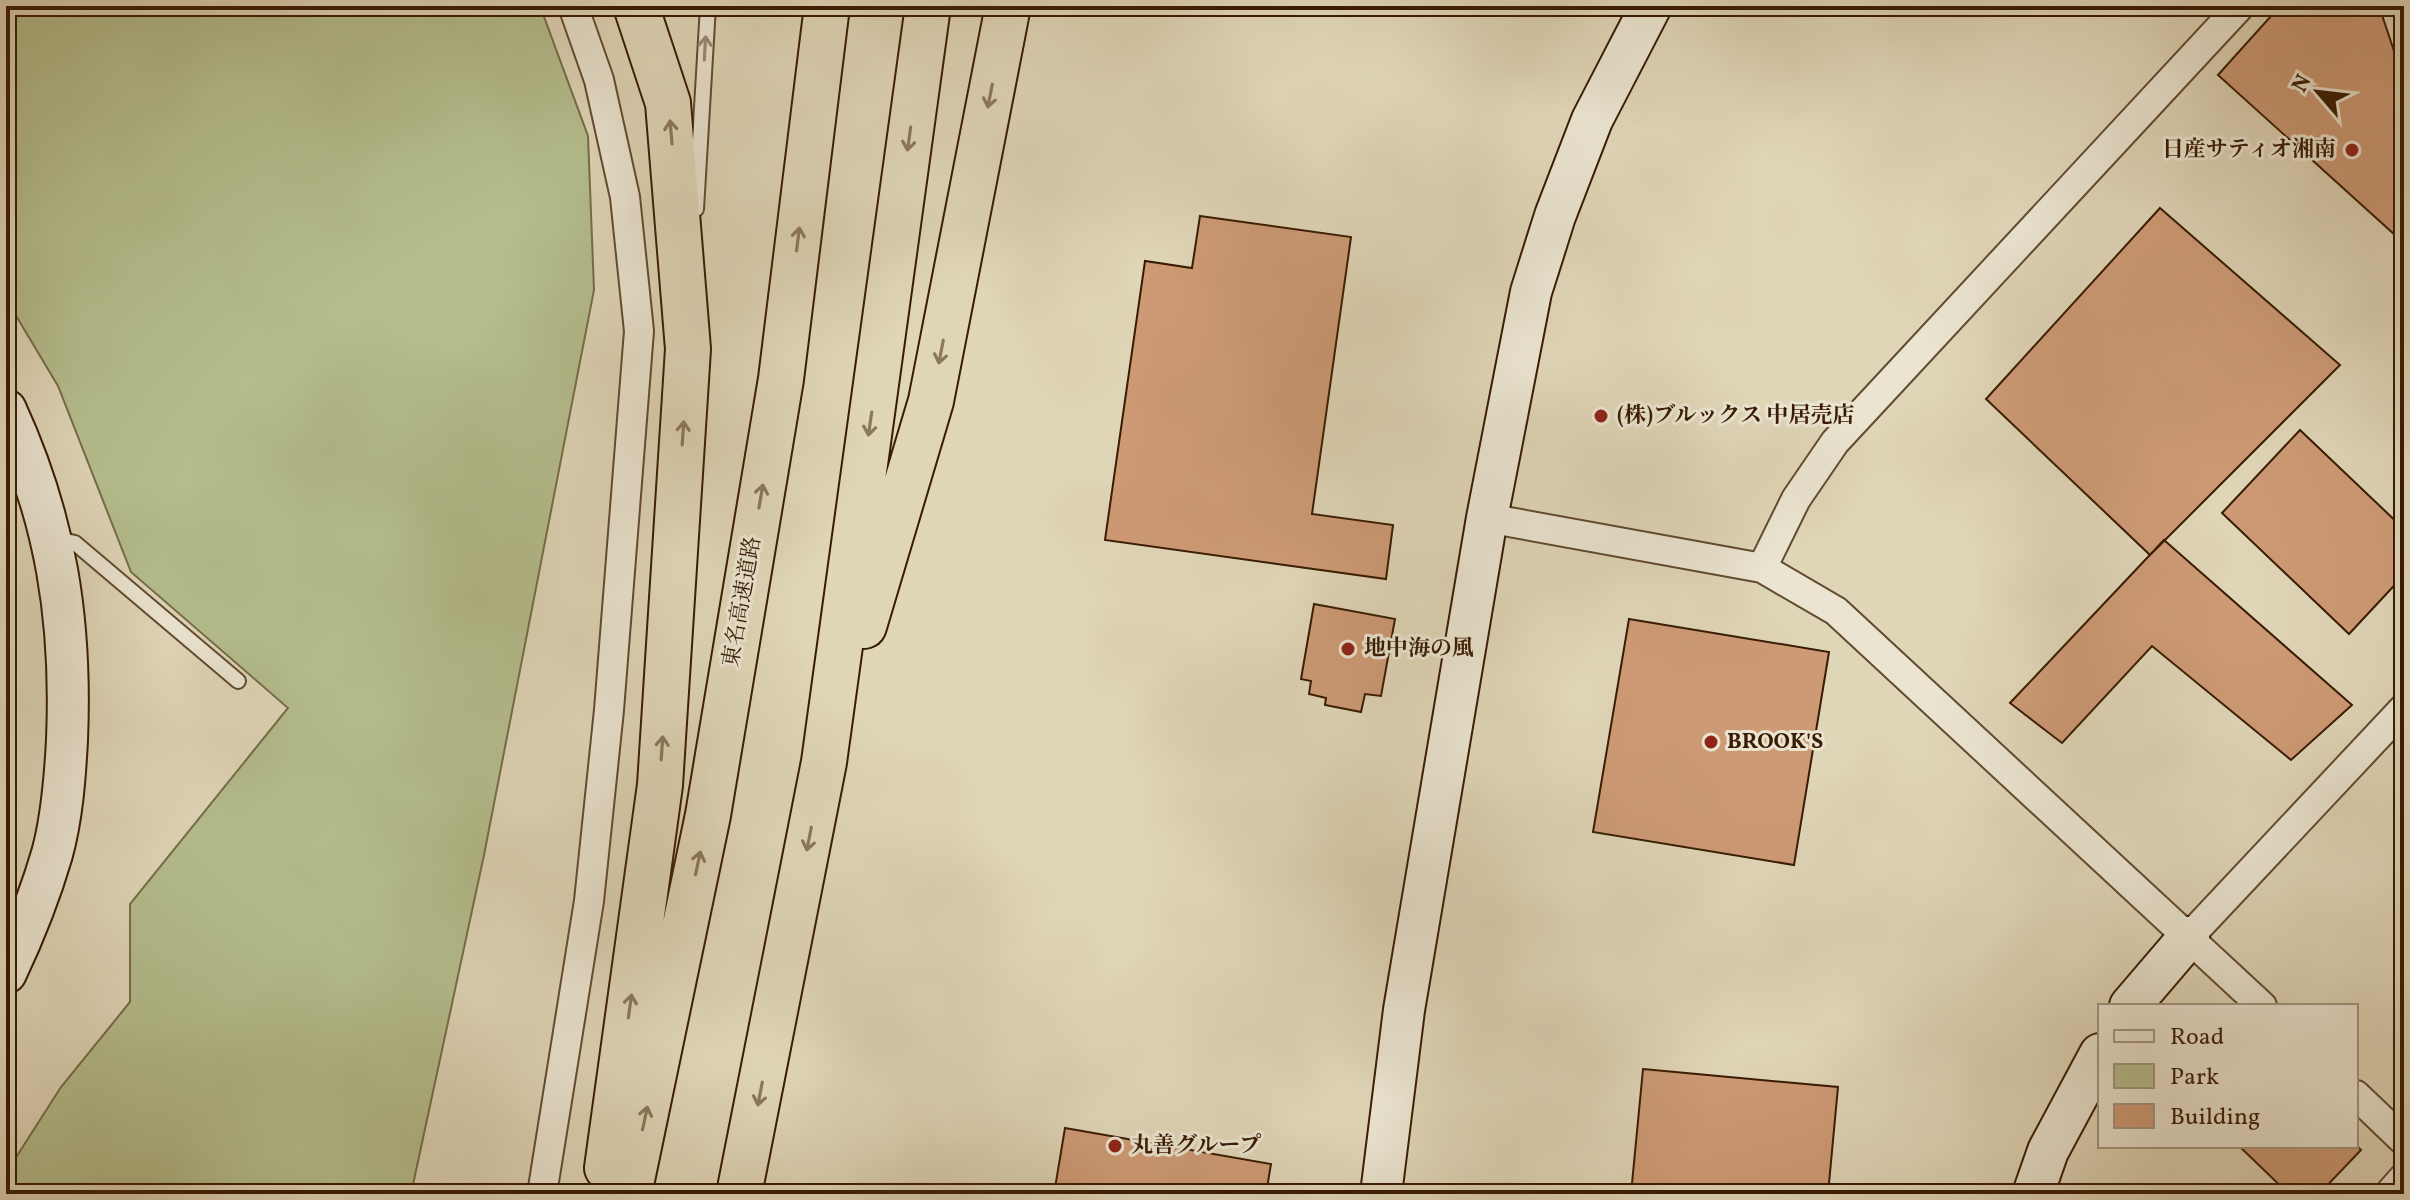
<svg xmlns="http://www.w3.org/2000/svg" width="2410" height="1200" font-family="Vollkorn,'Noto Serif JP',serif">
  <style>
    .green { fill: #b4bd8d; stroke: #766c48; stroke-width: 2 }
    .building { fill: #cd9a75; stroke: #381b02; stroke-width: 2 }
    .lines { fill: none; stroke-linecap: round; stroke-linejoin: round }
    .lane-casing { stroke: #624a2f; stroke-width: 18 }
    .street-casing { stroke: #624a2f; stroke-width: 32 }
    .secondary-casing { stroke: #381b02; stroke-width: 44 }
    .highway-casing { stroke: #381b02; stroke-width: 48 }
    .lane { stroke: #eae4d0; stroke-width: 14 }
    .street { stroke: #eae4d0; stroke-width: 28 }
    .secondary { stroke: #eae4d0; stroke-width: 40 }
    .highway { stroke: #dfd5b7; stroke-width: 44 }
    .oneway { stroke: #9a8a73 }
    .oneway2 { stroke: #8c785c }
    .poi-dot { fill: #8f2418; stroke: #eae4d0; stroke-width: 3 }
    .labels { text-anchor: middle; dominant-baseline: central; stroke-width: 6; stroke-linejoin: round; paint-order: stroke }
    .poi-label { font-size: 22px; font-weight: bold; fill: #381b02; stroke: #eae4d0; text-anchor: start }
    .street-label { font-size: 22px; fill: #381b02; stroke: #eae4d0 }
  </style>
  <rect width="100%" height="100%" fill="#dfd5b7"/>
  <filter id="stains"><feTurbulence type="fractalNoise" baseFrequency=".0025" numOctaves="4"/><feColorMatrix values="0 0 0 0 .2 0 0 0 0 .09 0 0 0 0 .02 0 0 0 .5 -.17"/></filter>
  <radialGradient id="worn" r=".72"><stop offset=".6" stop-color="#630" stop-opacity="0"/><stop offset="1" stop-color="#630" stop-opacity=".3"/></radialGradient>
  <path class="green" d="M 6,6 L 540,6 L 588,136 L 594,290 L 484,855 L 411,1194 L 6,1194 L 6,1173 L 61,1087 L 130,1002 L 130,904 L 288,708 L 131,572 L 58,386 L 6,299 Z
    M 6,578 C 16,654 17,724 6,800 Z"/>
  <path class="building" d="M 2280,6 L 2379,6 L 2395,54 L 2404,62 L 2404,225 L 2395,235 L 2218,75 Z
    M 2160,208 L 2340,365 L 2150,555 L 1986,399 Z
    M 1200,216 L 1351,237 L 1312,514 L 1393,525 L 1386,579 L 1105,540 L 1145,261 L 1192,268 Z
    M 2300,430 L 2404,529 L 2404,575 L 2349,634 L 2222,513 Z
    M 2164,540 L 2352,705 L 2291,760 L 2152,646 L 2062,743 L 2010,703 Z
    M 1314,604 L 1395,619 L 1381,696 L 1365,694 L 1361,712 L 1325,705 L 1326,698 L 1309,694 L 1311,681 L 1301,679 Z
    M 1629,619 L 1829,652 L 1794,865 L 1593,832 Z
    M 1643,1069 L 1838,1087 L 1828,1194 L 1631,1194 Z
    M 1065,1128 L 1271,1164 L 1266,1194 L 1054,1194 Z
    M 2356,1145 L 2361,1150 L 2319,1194 L 2289,1194 L 2239,1146 Z"/>
  <g class="lines">
    <g class="lane-casing">
      <path id="lane" d="M 696,209 L 708,6
        M 53,538 L 75,543 L 238,681"/>
    </g>
    <g class="street-casing">
      <path id="street" d="M 1487,518 L 1762,568 L 1836,611 L 2262,1006
        M 1762,568 L 1796,499 L 1835,442 L 2240,6
        M 2189,937 L 2404,708
        M 2356,1095 L 2404,1141
        M 542,1194 L 589,901 L 609,710 L 639,331 L 625,197 L 599,80 L 573,6
        M 2389,1194 L 2404,1177"/>
    </g>
    <g class="secondary-casing">
      <path id="secondary" d="M 6,410 C 56,519 72,620 67,740 C 65,778 62,818 52,854 C 40,895 24,935 6,973
        M 2130,1006 L 2189,937
        M 1381,1194 L 1404,1010 L 1487,518 L 1531,292 L 1555,216 L 1592,120 L 1651,6
        M 2033,1194 L 2048,1151 L 2100,1054"/>
    </g>
    <g class="highway-casing">
      <path id="highway" d="M 864,626 L 931,401 L 1008,6
        M 607,1168 L 660,785 L 688,349 L 668,103 L 636,6
        M 629,1194 L 708,815 L 781,379 L 827,6
        M 739,1194 L 824,762 L 928,6"/>
    </g>
    <use href="#lane" class="lane"/>
    <use href="#street" class="street"/>
    <use href="#secondary" class="secondary"/>
    <use href="#highway" class="highway"/>
  </g>
  <defs><path id="oneway-shaft" d="M-6 0H5M1.5-3L5.5 0L1.5 3" fill="none" stroke-width="1.6" stroke-linecap="round" stroke-linejoin="round" transform="scale(2)"/></defs>
  <use class="oneway" href="#oneway-shaft" transform="translate(705 48) rotate(-87)"/>
  <g class="oneway2">
    <use href="#oneway-shaft" transform="translate(990 96) rotate(101)"/>
    <use href="#oneway-shaft" transform="translate(671 132) rotate(-95)"/>
    <use href="#oneway-shaft" transform="translate(909 139) rotate(98)"/>
    <use href="#oneway-shaft" transform="translate(798 239) rotate(-83)"/>
    <use href="#oneway-shaft" transform="translate(941 352) rotate(101)"/>
    <use href="#oneway-shaft" transform="translate(870 424) rotate(98)"/>
    <use href="#oneway-shaft" transform="translate(683 433) rotate(-86)"/>
    <use href="#oneway-shaft" transform="translate(761 496) rotate(-80)"/>
    <use href="#oneway-shaft" transform="translate(662 748) rotate(-86)"/>
    <use href="#oneway-shaft" transform="translate(809 839) rotate(101)"/>
    <use href="#oneway-shaft" transform="translate(698 863) rotate(-78)"/>
    <use href="#oneway-shaft" transform="translate(630 1006) rotate(-82)"/>
    <use href="#oneway-shaft" transform="translate(760 1094) rotate(101)"/>
    <use href="#oneway-shaft" transform="translate(645 1118) rotate(-78)"/>
  </g>
  <g class="poi-dot">
    <circle cx="2352" cy="150" r="8"/>
    <circle cx="1601" cy="416" r="8"/>
    <circle cx="1348" cy="649" r="8"/>
    <circle cx="1711" cy="742" r="8"/>
    <circle cx="1115" cy="1146" r="8"/>
  </g>
  <g class="labels">
    <g class="poi-label">
      <text x="2336" y="150" text-anchor="end">日産サティオ湘南</text>
      <text x="1617" y="416">(株)ブルックス 中居売店</text>
      <text x="1364" y="649">地中海の風</text>
      <text x="1727" y="742">BROOK'S</text>
      <text x="1131" y="1146">丸善グループ</text>
    </g>
    <g class="street-label">
      <text transform="translate(743 602) rotate(-80)">東名高速道路</text>
    </g>
  </g>
  <rect width="2410" height="1200" fill="none" stroke="#dfd5b7" stroke-width="32"/>
  <rect x="8" y="8" width="2394" height="1184" fill="none" stroke="#381b02" stroke-width="4"/>
  <rect x="16" y="16" width="2378" height="1168" fill="none" stroke="#381b02" stroke-width="2"/>
  <rect x="2098" y="1004" width="260" height="144" fill="#eae4d0" stroke="#a3947e" stroke-width="2"/>
  <rect x="2114" y="1030" width="40" height="12" fill="#eae4d0" stroke="#a3947e" stroke-width="2"/>
  <text x="2170" y="1044" font-size="24" fill="#381b02">Road</text>
  <rect x="2114" y="1064" width="40" height="24" fill="#b4bd8d" stroke="#a3947e" stroke-width="2"/>
  <text x="2170" y="1084" font-size="24" fill="#381b02">Park</text>
  <rect x="2114" y="1104" width="40" height="24" fill="#cd9a75" stroke="#a3947e" stroke-width="2"/>
  <text x="2170" y="1124" font-size="24" fill="#381b02">Building</text>
  <g transform="translate(2318 92) rotate(298)" stroke="#eae4d0" stroke-width="6" paint-order="stroke">
  <path d="M0-6L14 30L0 20L-14 30Z" fill="#381b02"/>
  <text y="-12" font-size="22" font-weight="bold" text-anchor="middle" fill="#381b02">N</text>
  </g>
  <rect width="100%" height="100%" filter="url(#stains)"/>
  <rect width="100%" height="100%" fill="url(#worn)"/>
</svg>
